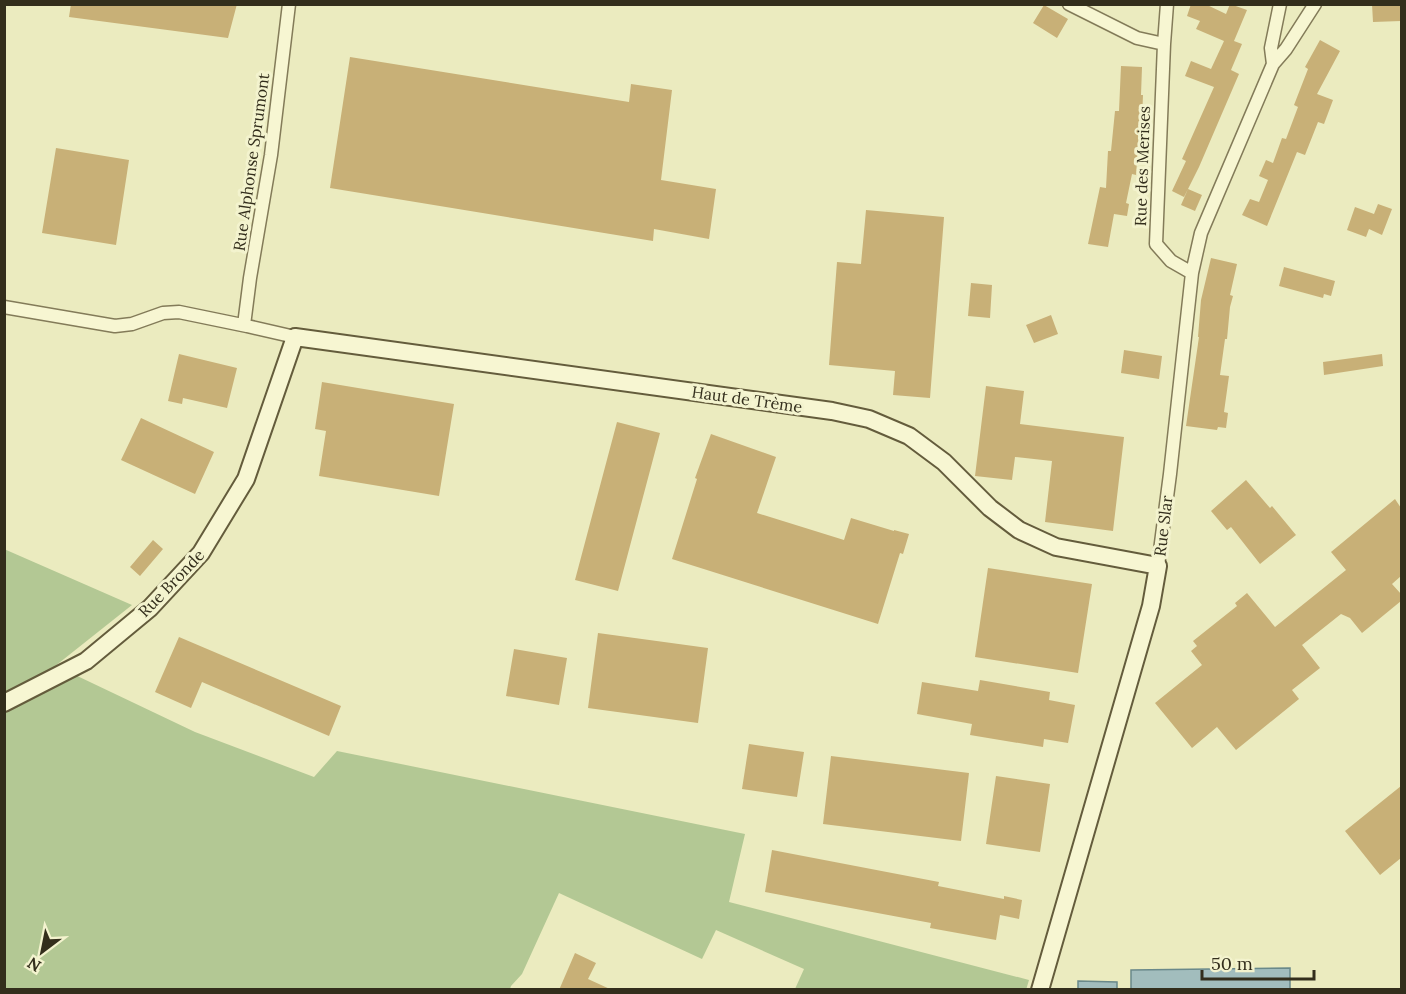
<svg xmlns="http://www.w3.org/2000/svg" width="1406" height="994" font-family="Lora,serif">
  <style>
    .green { fill: #b3c894 }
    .water { fill: #a2bdbd; stroke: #6a898a; stroke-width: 1.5 }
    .building { fill: #c8b077 }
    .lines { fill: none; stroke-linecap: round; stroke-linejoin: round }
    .street-casing { stroke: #837b59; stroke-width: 15 }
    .secondary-casing { stroke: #645c3c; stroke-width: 20 }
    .street { stroke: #f7f6d2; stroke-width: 12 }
    .secondary { stroke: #f7f6d2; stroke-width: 16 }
    .labels { text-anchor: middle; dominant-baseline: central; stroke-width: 6; stroke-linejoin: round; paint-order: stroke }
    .street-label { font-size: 16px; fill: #332e1c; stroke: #f3f3ce }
  </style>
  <rect width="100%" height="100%" fill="#ebebbf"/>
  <path class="green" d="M 4,549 L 132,605 L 35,682 L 4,696 Z
    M 71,673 L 195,732 L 314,777 L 337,751 L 745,834 L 729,902 L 1029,980 L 1026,990 L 795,989 L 804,969 L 716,930 L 702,959 L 559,893 L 522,974 L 511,986 L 510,989 L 5,990 L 5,711 L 13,708 Z"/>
  <path class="water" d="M 1290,968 L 1290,989 L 1131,989 L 1131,970 Z
    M 1078,981 L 1117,982 L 1117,989 L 1078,989 Z"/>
  <path class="building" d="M 71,4 L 237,4 L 228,38 L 69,17 Z
    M 1191,4 L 1205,4 L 1226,14 L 1230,4 L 1247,10 L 1234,41 L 1242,44 L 1231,70 L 1239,74 L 1199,167 L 1184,197 L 1172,191 L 1186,161 L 1182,159 L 1214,87 L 1185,76 L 1191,61 L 1211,69 L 1224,41 L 1196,29 L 1200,21 L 1187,16 Z
    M 1372,4 L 1401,4 L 1401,21 L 1373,22 Z
    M 1044,5 L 1068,19 L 1057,38 L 1033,23 Z
    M 1320,40 L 1340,51 L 1317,94 L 1333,100 L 1324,124 L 1318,122 L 1305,155 L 1297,152 L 1267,226 L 1242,215 L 1250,199 L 1259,202 L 1268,180 L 1259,176 L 1266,160 L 1273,163 L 1282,138 L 1286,139 L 1298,107 L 1294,105 L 1308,69 L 1305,67 Z
    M 350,57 L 629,102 L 631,84 L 672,90 L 661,180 L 716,189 L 709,239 L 654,229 L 653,241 L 330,188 Z
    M 1121,66 L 1142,67 L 1141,95 L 1143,95 L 1142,119 L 1140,147 L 1138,147 L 1136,175 L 1132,174 L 1126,203 L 1129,204 L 1127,216 L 1114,214 L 1108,247 L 1088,244 L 1100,187 L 1106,188 L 1108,151 L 1111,151 L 1115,111 L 1119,111 Z
    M 56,148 L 129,160 L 116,245 L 42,233 Z
    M 1188,189 L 1202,195 L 1195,211 L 1181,205 Z
    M 1378,204 L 1392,209 L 1382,235 L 1369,229 L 1366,237 L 1347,230 L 1355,207 L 1374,214 Z
    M 866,210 L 944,217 L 930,398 L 893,395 L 895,371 L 829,365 L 837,262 L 861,264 Z
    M 1211,258 L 1237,264 L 1230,295 L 1233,296 L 1230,307 L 1227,339 L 1225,339 L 1220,375 L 1229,376 L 1224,412 L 1228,413 L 1226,428 L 1218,427 L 1217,430 L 1186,426 L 1199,337 L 1198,337 L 1201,300 Z
    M 1284,267 L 1335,281 L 1331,296 L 1324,294 L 1323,298 L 1279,286 Z
    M 971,283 L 992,285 L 990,318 L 968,316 Z
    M 1051,315 L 1058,334 L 1034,343 L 1026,325 Z
    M 1124,350 L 1162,356 L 1159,379 L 1121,373 Z
    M 179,354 L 237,368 L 227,408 L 183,398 L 182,404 L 168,401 Z
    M 1382,354 L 1383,366 L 1324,375 L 1323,362 Z
    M 322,382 L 454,404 L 439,496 L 319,476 L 326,431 L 315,429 Z
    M 986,386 L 1024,391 L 1020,424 L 1124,437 L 1113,531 L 1045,522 L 1052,461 L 1015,457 L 1012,480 L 975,476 Z
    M 141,418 L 214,452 L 195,494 L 121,460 Z
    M 617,422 L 660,433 L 618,591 L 575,580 Z
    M 711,434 L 776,457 L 757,513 L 844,540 L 851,518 L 894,531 L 894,530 L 909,534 L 903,554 L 900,553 L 878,624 L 672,559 L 697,479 L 695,478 Z
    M 1246,480 L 1270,508 L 1272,506 L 1296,535 L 1260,564 L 1231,527 L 1227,530 L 1211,511 Z
    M 1395,499 L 1401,508 L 1401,576 L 1392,584 L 1401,594 L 1401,601 L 1362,633 L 1350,618 L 1341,614 L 1302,645 L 1320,668 L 1292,690 L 1299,699 L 1236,750 L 1217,727 L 1192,748 L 1155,703 L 1202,665 L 1191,651 L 1197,646 L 1193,641 L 1237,606 L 1235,603 L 1247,593 L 1275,627 L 1346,570 L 1331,552 Z
    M 153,540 L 163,549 L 140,576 L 130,567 Z
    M 988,568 L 1092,584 L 1078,673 L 975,657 Z
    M 598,633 L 708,648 L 698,723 L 588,708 Z
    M 179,637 L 341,706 L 329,736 L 202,682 L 191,708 L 155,692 Z
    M 514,649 L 567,658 L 559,705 L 506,696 Z
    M 980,680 L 1050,692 L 1049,700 L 1075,705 L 1068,743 L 1044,739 L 1043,747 L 970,735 L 972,724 L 917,714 L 922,682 L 978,691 Z
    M 749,744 L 804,752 L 797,797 L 742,789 Z
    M 831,756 L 969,773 L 961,841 L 823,824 Z
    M 996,776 L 1050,784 L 1040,852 L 986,844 Z
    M 1401,786 L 1401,858 L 1380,875 L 1345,831 Z
    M 772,850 L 939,882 L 938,886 L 1004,899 L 1004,896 L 1022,900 L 1019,919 L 1000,915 L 996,940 L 930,928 L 931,923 L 765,892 Z
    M 575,953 L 596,963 L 588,979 L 612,990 L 559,990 Z"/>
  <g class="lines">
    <g class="street-casing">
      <path id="street" d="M 1069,4 L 1137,38 L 1164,44
        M 1167,4 L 1164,44 L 1156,244 L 1171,261 L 1192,273
        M 1273,64 L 1271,48 L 1280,4
        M 4,307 L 115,326 L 132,324 L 163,313 L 179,312 L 247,326 L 295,337
        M 244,325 L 250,278 L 271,155 L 289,4
        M 1158,566 L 1170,474 L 1192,273 L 1201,233 L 1273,64 L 1286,49 L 1315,4"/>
    </g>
    <g class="secondary-casing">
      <path id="secondary" d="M 4,703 L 86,661 L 150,608 L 201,553 L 246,479 L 295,337 L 832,411 L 869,419 L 909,436 L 944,462 L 990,508 L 1019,530 L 1056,547 L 1158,566 L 1151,606 L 1040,990"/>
    </g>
    <use href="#street" class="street"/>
    <use href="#secondary" class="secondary"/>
  </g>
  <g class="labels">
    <g class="street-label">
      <text transform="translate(251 162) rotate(-82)">Rue Alphonse Sprumont</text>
      <text transform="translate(1142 166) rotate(-88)">Rue des Merises</text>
      <text transform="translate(747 399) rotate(8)">Haut de Trème</text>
      <text transform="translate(1163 526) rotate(-83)">Rue Slar</text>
      <text transform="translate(171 583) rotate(-46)">Rue Bronde</text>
    </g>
  </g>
  <rect width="1406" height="994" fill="none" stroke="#332e1c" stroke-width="12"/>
  <g transform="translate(42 952) rotate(212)" stroke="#f3f3ce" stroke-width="4.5" paint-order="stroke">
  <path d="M0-4.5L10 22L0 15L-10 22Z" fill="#332e1c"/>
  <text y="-9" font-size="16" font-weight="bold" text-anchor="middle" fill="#332e1c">N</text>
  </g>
  <path d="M1202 970v9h112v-9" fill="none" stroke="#332e1c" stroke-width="3"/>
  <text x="1211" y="970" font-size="18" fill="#332e1c" stroke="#f3f3ce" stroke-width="4.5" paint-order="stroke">50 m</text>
</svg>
